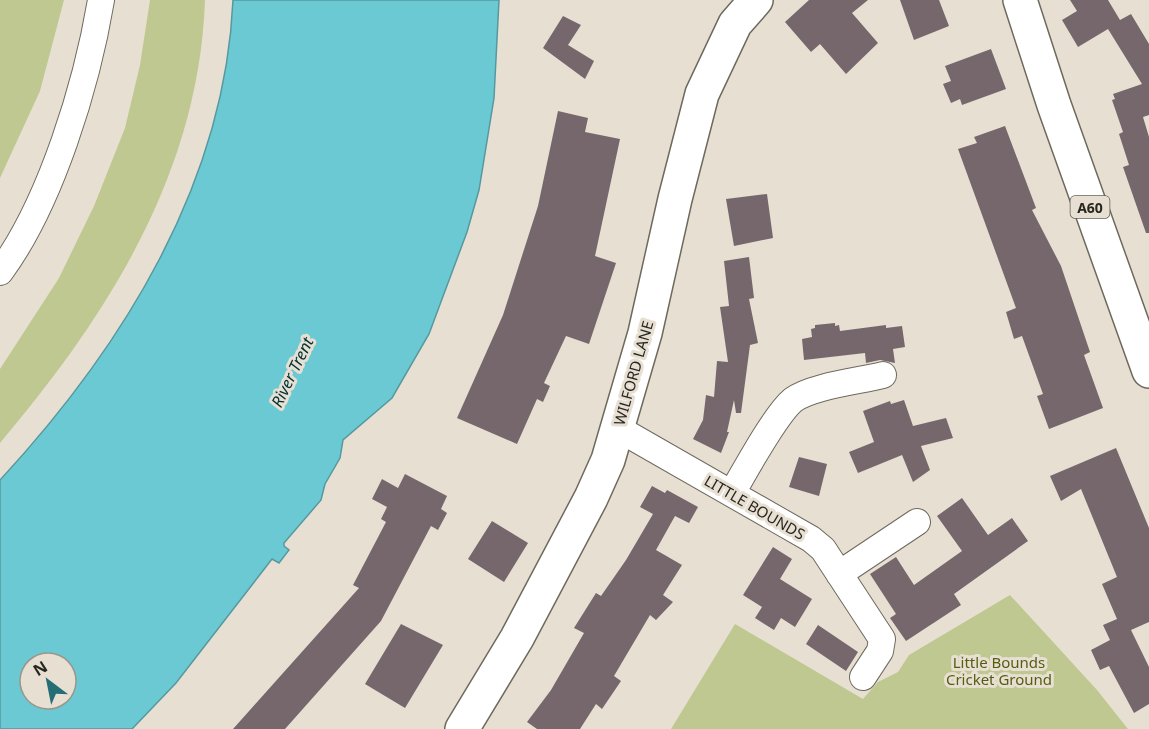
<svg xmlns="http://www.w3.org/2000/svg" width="1149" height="729" font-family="'Noto Sans',sans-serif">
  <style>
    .green { fill: #bfc890 }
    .water { fill: #6bc9d4; stroke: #57989e; stroke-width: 1.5; fill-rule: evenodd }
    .building { fill: #75676c }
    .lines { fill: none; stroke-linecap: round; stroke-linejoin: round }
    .street-casing { stroke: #6e695d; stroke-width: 28 }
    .secondary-casing { stroke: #6e695d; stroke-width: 36 }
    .primary-casing { stroke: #6e695d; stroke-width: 36 }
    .street { stroke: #fff; stroke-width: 26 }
    .secondary { stroke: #fff; stroke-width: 33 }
    .primary { stroke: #fff; stroke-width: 33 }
    .labels { text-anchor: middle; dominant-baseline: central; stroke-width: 6; stroke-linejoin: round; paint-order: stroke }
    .shield { fill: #e7e0d2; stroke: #625e56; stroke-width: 1.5 }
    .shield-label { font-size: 14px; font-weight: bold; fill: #292621 }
    .street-label { font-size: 15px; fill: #292621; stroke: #e7e0d2 }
    .park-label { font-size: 15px; fill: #565d11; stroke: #e7e0d2 }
    .water-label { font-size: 16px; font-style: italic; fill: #003035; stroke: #e7e0d2 }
  </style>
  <rect width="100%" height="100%" fill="#e7e0d2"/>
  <path class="green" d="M 0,0 L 64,0 L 40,91 L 0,178 Z
    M 150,0 L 205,0 C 199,173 108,315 0,443 L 0,369 L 59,278 L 94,206 L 125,128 L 140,65 Z
    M 1010,595 L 1097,690 L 1128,729 L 671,729 L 735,624 L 863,699 L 878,682 L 898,672 L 909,655 Z"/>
  <path class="water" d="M 233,0 L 499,0 L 494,98 L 479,190 L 467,232 L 429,334 L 392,398 L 343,440 L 340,458 L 325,484 L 321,500 L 284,543 L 284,546 L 289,550 L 279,563 L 272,559 L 176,683 L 132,729 L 0,729 L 0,480 C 122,348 225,184 233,0 ZM 30,663 L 66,663 L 66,699 L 30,699 Z"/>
  <path class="building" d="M 809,0 L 868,0 L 852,13 L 878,43 L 846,74 L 820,44 L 811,52 L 785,22 Z
    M 900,0 L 939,0 L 949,26 L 914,40 Z
    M 1070,0 L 1108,0 L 1120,20 L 1131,14 L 1149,44 L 1149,115 L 1143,117 L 1149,137 L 1149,233 L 1146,233 L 1123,167 L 1129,165 L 1119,134 L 1123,132 L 1112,100 L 1115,99 L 1113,94 L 1142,84 L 1108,29 L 1078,47 L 1062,20 L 1077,11 Z
    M 563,16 L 581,25 L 568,45 L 594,61 L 585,79 L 543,48 Z
    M 991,49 L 1006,89 L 962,105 L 960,99 L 951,103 L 943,84 L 951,81 L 945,66 Z
    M 558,111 L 588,118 L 585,132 L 620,139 L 595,256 L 616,263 L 589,344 L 566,336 L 544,383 L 550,386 L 543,402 L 537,399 L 517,444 L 457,418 L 503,315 L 538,206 Z
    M 1005,126 L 1036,208 L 1032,210 L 1061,266 L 1090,352 L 1084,355 L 1103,408 L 1049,429 L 1037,396 L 1043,394 L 1022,336 L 1014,339 L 1006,312 L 1016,308 L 958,149 L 977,143 L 974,137 Z
    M 767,194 L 773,238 L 734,246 L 726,199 Z
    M 749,257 L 754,298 L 749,299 L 758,343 L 750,345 L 741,413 L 736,413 L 734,400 L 727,432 L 729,432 L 721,453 L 693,439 L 703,420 L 706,395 L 714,397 L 717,361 L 728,362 L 720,307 L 729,306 L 724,261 Z
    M 835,323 L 835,326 L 839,325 L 840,331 L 886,325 L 886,328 L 902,326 L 905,347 L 893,349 L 895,363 L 880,360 L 866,363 L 865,353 L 804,360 L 802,339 L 812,337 L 811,329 L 815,328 L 815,325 Z
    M 904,400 L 913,426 L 946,418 L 953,438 L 921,446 L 930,470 L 913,482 L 902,455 L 858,473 L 849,452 L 874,442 L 863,411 L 890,401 L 891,404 Z
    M 1116,448 L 1149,528 L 1149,622 L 1131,630 L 1149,667 L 1149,704 L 1134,713 L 1109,666 L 1100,670 L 1091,650 L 1110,640 L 1103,625 L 1117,619 L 1102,584 L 1117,577 L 1081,489 L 1061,501 L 1050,476 Z
    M 799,457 L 827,464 L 819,496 L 789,487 Z
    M 405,474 L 447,496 L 441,509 L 447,513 L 438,530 L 431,526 L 381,621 L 285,729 L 233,729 L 359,588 L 353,585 L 386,522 L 381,519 L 387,507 L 372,499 L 382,479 L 398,488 Z
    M 652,486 L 665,493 L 667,490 L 698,507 L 689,523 L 675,516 L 656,550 L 682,565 L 663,595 L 673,602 L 656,620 L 650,615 L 614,676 L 621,681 L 602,709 L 596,704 L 580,729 L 537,729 L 527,722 L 551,690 L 584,633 L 574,628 L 596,593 L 601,596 L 626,560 L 653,514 L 640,507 Z
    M 962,498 L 988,535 L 1012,518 L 1028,541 L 954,594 L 961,605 L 906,641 L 890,618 L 896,614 L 870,574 L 896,557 L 914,585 L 962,551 L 937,516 Z
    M 492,521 L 528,543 L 504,582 L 468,559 Z
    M 773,547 L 792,559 L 780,579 L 812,599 L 795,627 L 781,618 L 774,630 L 755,618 L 762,607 L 743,595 Z
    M 401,624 L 443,645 L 405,708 L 365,684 Z
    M 818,625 L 858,652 L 846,671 L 806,644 Z"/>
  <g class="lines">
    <g class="street-casing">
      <path id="street" d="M 0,272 C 51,203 87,84 101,0
        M 617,428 L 811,539 L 823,549 L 882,639 L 880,651 L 863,677
        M 732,493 C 745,471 775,415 793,400 C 812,386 860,381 883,375
        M 839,574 L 917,522"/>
    </g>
    <g class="secondary-casing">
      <path id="secondary" d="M 462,729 L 517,638 L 591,498 L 608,460 L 645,333 L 675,199 L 702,94 L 735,24 L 756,0"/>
    </g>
    <g class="primary-casing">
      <path id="primary" d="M 1020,0 L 1054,105 L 1149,371"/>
    </g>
    <use href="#street" class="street"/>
    <use href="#secondary" class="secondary"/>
    <use href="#primary" class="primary"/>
  </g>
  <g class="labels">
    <rect class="shield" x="1070.5" y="196" width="39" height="22" rx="4.5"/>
    <g class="shield-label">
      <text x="1090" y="207">A60</text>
    </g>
    <g class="street-label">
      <text transform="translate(633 373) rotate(-74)">WILFORD LANE</text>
      <text transform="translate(755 507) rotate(30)">LITTLE BOUNDS</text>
    </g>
    <g class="park-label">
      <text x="999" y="662">Little Bounds<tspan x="999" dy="17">Cricket Ground</tspan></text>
    </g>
    <g class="water-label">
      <text transform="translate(292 372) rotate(-64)">River Trent</text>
    </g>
  </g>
  <g transform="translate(48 681) rotate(328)"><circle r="28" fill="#e7e0d2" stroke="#9b968b" stroke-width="1.5"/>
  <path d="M0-4.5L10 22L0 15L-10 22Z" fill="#246e75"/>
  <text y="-9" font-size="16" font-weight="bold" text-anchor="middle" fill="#292621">N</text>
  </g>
</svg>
